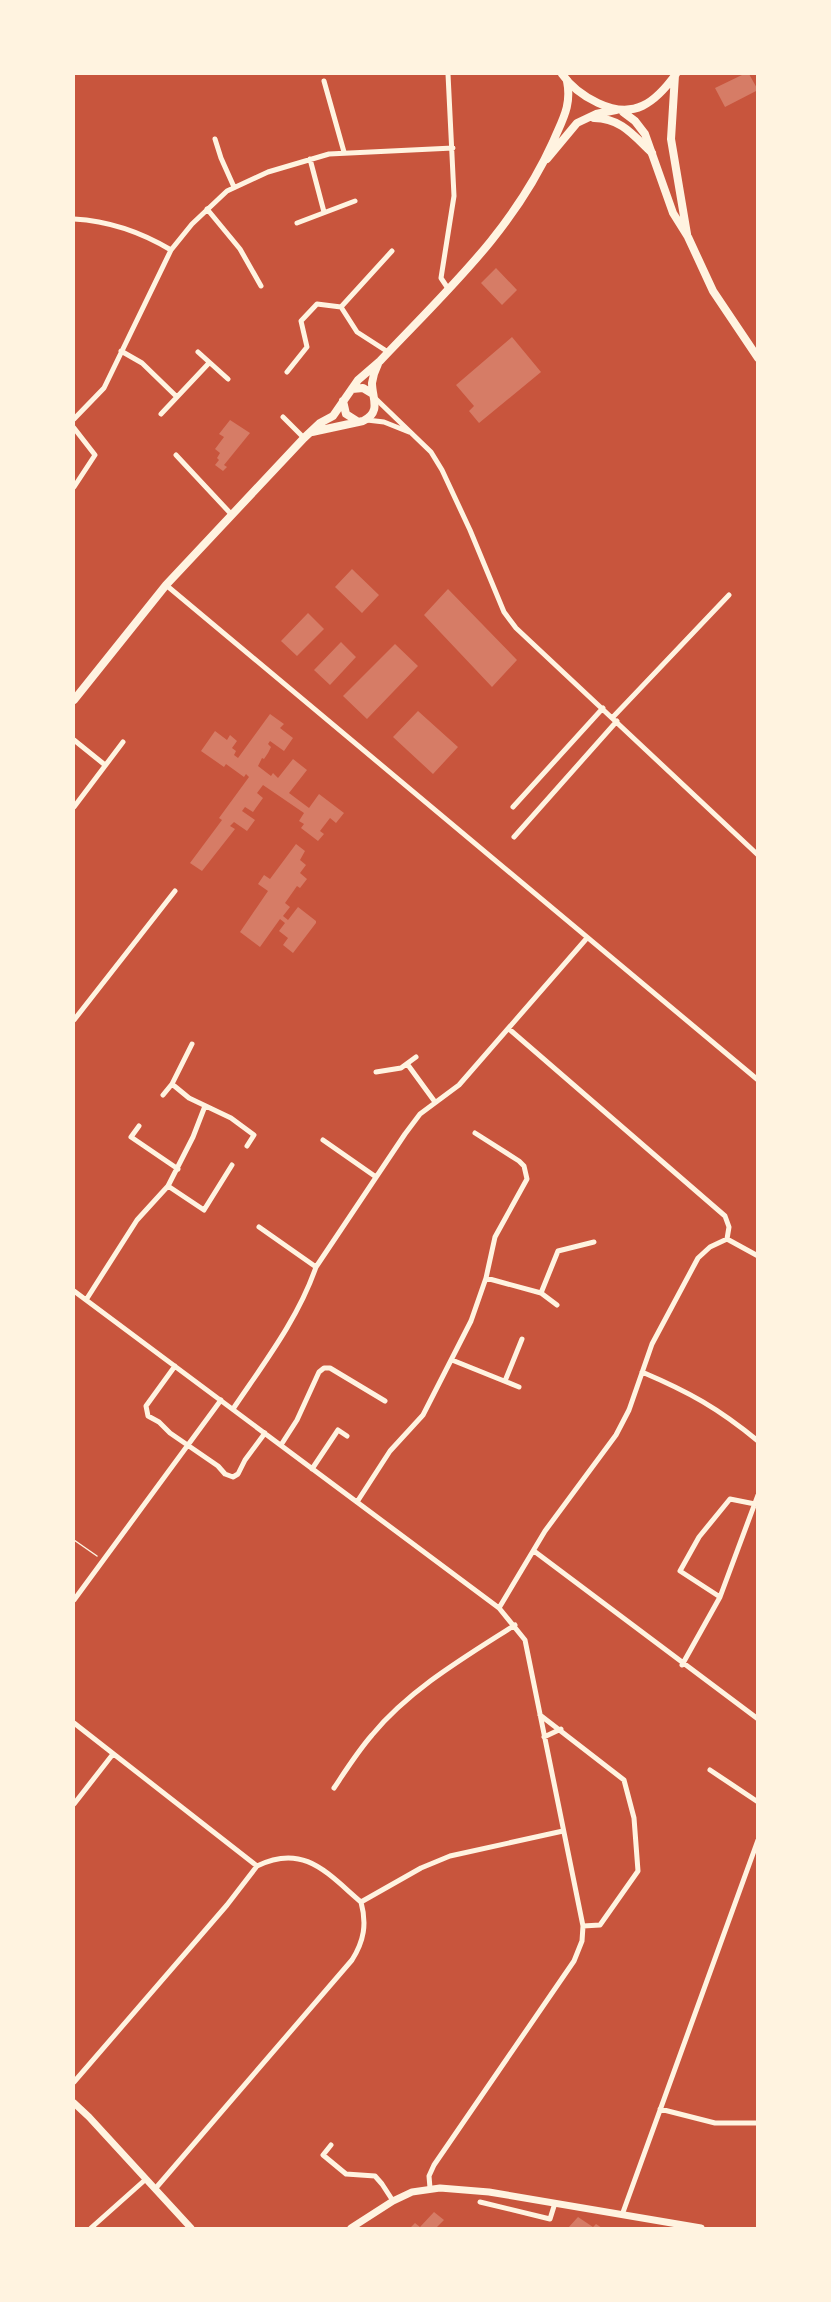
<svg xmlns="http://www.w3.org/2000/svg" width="831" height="2302" font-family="Roboto,sans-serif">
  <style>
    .building { fill: #d67c66 }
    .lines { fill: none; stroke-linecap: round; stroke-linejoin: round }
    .path { stroke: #fff3e0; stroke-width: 1.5 }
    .minor { stroke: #fff3e0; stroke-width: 5 }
    .tertiary { stroke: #fff3e0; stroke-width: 7 }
    .secondary { stroke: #fff3e0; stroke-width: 8 }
    .primary { stroke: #fff3e0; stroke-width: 8 }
  </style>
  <rect width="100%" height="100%" fill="#c8553d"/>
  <path class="building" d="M 744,74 L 749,74 L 758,90 L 725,107 L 715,88 Z
    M 496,268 L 517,290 L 502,305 L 481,283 Z
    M 512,337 L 541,372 L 479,423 L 469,411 L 474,406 L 456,385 Z
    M 230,420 L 250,433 L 224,465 L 227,467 L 223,471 L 215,465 L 219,460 L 217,458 L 220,453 L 215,449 L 224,437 L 219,434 Z
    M 352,569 L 379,595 L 362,613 L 335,587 Z
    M 448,589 L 517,660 L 492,687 L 424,615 Z
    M 308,613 L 324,629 L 297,656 L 281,641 Z
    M 341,642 L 356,657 L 330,685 L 314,670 Z
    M 395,644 L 418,666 L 367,719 L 343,696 Z
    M 418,711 L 458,747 L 433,774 L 393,737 Z
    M 270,714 L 284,724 L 280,728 L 293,738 L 284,751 L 270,741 L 268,744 L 271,747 L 268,753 L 264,759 L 262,758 L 258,766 L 271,776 L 273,773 L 278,778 L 293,759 L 307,770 L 289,793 L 309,808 L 319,794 L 344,813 L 336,823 L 330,818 L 320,831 L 324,834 L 318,841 L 301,828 L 304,824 L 299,821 L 304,813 L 263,785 L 257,793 L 263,798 L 253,812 L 245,807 L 242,811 L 255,820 L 247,831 L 234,822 L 230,826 L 235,829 L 202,871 L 190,863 L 222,820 L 219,818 L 249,777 L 246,774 L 244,777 L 226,764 L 224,767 L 201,751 L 215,731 L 227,740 L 230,735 L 237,741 L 232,748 L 236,751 L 234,755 L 238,758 Z
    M 296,844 L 305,851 L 300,860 L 306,865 L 300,873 L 307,879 L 300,888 L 297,886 L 285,903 L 290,907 L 283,916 L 288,920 L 298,907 L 316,921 L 316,923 L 293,953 L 283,945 L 288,938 L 279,931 L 285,923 L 280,919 L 260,947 L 240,932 L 268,891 L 258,884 L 264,875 L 270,879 Z
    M 434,2212 L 444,2220 L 436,2228 L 410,2228 L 415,2223 L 420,2227 Z
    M 578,2217 L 593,2227 L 596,2224 L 602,2228 L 568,2228 Z"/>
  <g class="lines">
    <path class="path" d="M 74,1540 L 97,1556"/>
    <path class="minor" d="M 448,74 L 454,196 L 441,278 L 449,290
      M 324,81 L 344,152
      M 215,139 L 221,158 L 234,187
      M 310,159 L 324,212
      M 207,209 L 240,249 L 261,286
      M 74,219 C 109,221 141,232 171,250
      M 297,223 L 355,201
      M 341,307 L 357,332 L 388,352
      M 121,351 L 142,363 L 177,397
      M 198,352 L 228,379
      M 287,372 L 307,347 L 301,321 L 317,304 L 341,307 L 392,251
      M 376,399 L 431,452 L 442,470 L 470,530 L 504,612 L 516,628 L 758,855
      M 161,414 L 209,363
      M 283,417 L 304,438
      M 74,419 L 104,388 L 171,250 L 192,224 L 227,191 L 268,172 L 329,154 L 453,148
      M 367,420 L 384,422 L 409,432
      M 74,428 L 95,455 L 74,487
      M 176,455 L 232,515
      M 166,585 L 758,1080
      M 613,717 L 729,595
      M 74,740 L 105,765
      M 74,807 L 123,742
      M 513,807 L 603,708
      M 514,837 L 617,721
      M 74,1020 L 175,891
      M 509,1029 L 725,1216 L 729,1227 L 727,1239 L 758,1256
      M 192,1044 L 172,1084 L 189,1098 L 231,1118 L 254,1135 L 247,1146
      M 408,1065 L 435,1102
      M 376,1072 L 401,1068 L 416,1057
      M 163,1095 L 172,1084
      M 139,1126 L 131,1137 L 178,1169
      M 323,1140 L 376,1177
      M 168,1186 L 204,1210 L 232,1165
      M 259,1227 L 316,1267
      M 486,1278 L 541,1293 L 557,1305
      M 74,1291 L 499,1608 L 525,1640 L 583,1926 L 582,1941 L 574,1961 L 434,2165 L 429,2176 L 430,2188
      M 541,1293 L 558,1251 L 594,1242
      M 86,1300 L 137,1220 L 168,1186 L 193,1137 L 205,1106
      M 452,1360 L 519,1387
      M 175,1366 L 146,1406 L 148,1416 L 159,1422 L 170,1433 L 218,1466 L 225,1474 L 233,1477 L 238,1474 L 245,1460 L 265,1433
      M 642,1372 C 689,1392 718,1408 758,1441
      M 505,1381 L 522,1339
      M 233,1409 C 264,1363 298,1319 316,1267 L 405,1134 L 420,1114 L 459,1085 L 587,938
      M 281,1445 L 297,1420 L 319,1372 L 324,1368 L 330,1368 L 385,1401
      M 312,1469 L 338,1430 L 347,1436
      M 357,1502 L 390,1451 L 423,1415 L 471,1321 L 486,1278 L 495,1237 L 527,1179 L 524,1166 L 519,1161 L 475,1133
      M 534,1551 L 758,1719
      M 720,1597 L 680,1571 L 699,1537 L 730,1499 L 755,1504
      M 74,1600 L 221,1400
      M 499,1608 L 545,1531 L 616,1435 L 629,1410 L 652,1344 L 698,1258 L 710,1247 L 727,1239
      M 682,1665 L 720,1597 L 758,1495
      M 540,1715 L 624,1780 L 634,1818 L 638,1871 L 600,1925 L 583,1926
      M 74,1723 L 257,1866 C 304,1843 327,1873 361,1902
      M 544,1737 L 561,1729
      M 710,1770 L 758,1802
      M 334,1788 C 346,1770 358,1751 372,1735 C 410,1689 465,1657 515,1625
      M 74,1804 L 113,1754
      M 361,1902 L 421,1868 L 450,1856 L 563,1831
      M 74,2082 L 227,1905 L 257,1866
      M 660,2109 L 715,2123 L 758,2123
      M 331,2145 L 323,2155 L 346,2174 L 375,2176 L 382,2184 L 393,2201
      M 155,2189 L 352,1960 C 364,1941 367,1924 361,1902
      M 480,2202 L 550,2219 L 555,2203
      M 622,2215 L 758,1840
      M 91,2228 L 146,2179"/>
    <path class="tertiary" d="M 74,2103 L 89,2117 L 191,2228
      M 351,2228 L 393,2201 L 412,2192 L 440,2188 L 489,2192 L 701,2228"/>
    <path class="secondary" d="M 594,118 C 621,118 634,136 652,153
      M 547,159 L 577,123 L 596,114 L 616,110
      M 352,389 L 363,388 L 373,394
      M 343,401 L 346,414 L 357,421
      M 312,432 L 363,421 C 382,412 372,398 372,383 C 373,376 375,370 378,364
      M 74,700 L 166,585 L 304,438 L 320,423 L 333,416 L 358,380 L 380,361 C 446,291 513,231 553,142 C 562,120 572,106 567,81"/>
    <path class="primary" d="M 562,74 C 571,87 583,96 598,103 C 634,120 655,103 676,74
      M 675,75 L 671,139 L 687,234
      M 623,112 L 635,121 L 645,134 L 673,213 L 688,237 L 713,291 L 758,358"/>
  </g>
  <rect width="831" height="2302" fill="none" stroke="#fff3e0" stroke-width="150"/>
</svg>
